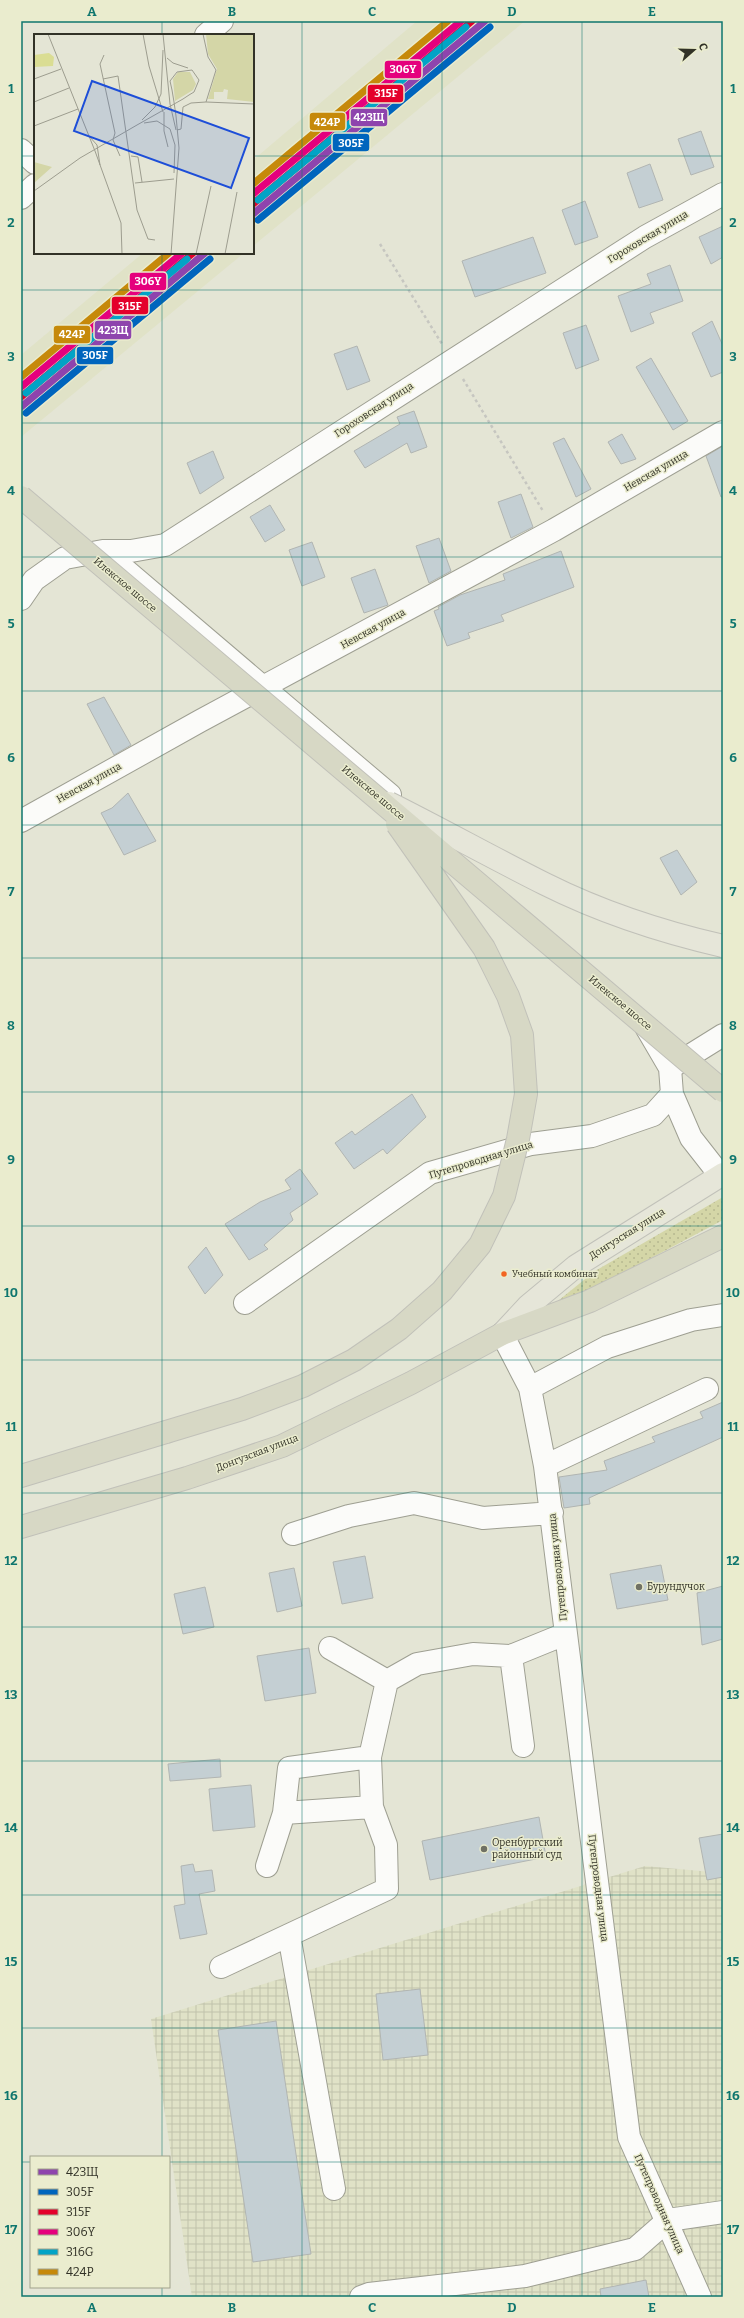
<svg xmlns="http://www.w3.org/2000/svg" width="744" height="2318" font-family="Bitter,serif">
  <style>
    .built { fill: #e0e2c7 }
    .industrial { fill: url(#industrial-grid) }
    .grass { fill: url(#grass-dots) }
    .building { fill: #c4cfd3; stroke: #b1b5b2 }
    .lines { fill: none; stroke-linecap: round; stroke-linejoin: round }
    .minor-casing { stroke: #9e9f92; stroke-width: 24 }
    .major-casing { stroke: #c1c1b9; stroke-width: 24 }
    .highway-casing { stroke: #c1c1b9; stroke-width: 24 }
    .path { stroke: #c6c6c0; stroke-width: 2.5; stroke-dasharray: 3 3; stroke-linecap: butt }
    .minor { stroke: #fbfbf9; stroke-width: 22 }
    .major { stroke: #e6e6d9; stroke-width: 22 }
    .highway { stroke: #d7d8c5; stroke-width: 22 }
    .major-bridge-casing { stroke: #c1c1b9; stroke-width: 24; stroke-linecap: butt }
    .highway-bridge-casing { stroke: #c1c1b9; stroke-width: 24; stroke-linecap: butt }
    .major-bridge { stroke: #e6e6d9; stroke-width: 22 }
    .highway-bridge { stroke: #d7d8c5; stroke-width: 22 }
    .rail-1-casing { stroke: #eaecce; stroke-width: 10 }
    .rail-2-casing { stroke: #eaecce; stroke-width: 10 }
    .rail-3-casing { stroke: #eaecce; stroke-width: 10 }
    .rail-4-casing { stroke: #eaecce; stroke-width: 10 }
    .rail-5-casing { stroke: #eaecce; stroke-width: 10 }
    .rail-6-casing { stroke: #eaecce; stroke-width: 10 }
    .rail-1 { stroke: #8e44ad; stroke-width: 7 }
    .rail-2 { stroke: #0065bd; stroke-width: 7 }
    .rail-3 { stroke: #e4002b; stroke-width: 7 }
    .rail-4 { stroke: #e5007d; stroke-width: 7 }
    .rail-5 { stroke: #02a3c6; stroke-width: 7 }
    .rail-6 { stroke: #c6890a; stroke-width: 7 }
    .grid { fill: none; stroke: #0f766e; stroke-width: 1; stroke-opacity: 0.55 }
    .bus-dot { fill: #f26522; stroke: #eaecce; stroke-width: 1.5 }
    .poi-dot { fill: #707164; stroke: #eaecce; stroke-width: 1.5 }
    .labels { text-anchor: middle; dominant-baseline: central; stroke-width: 3; stroke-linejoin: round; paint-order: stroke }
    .bus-label { font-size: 9px; fill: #323227; stroke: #eaecce; text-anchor: start }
    .street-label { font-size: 10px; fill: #323227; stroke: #eaecce }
    .poi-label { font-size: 10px; fill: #323227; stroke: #eaecce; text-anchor: start }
    .inset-road { fill: none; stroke: #9d9d8f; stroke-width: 1 }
    .view { fill: #1d4ed8; fill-opacity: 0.15; stroke: #1d4ed8; stroke-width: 2 }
    .inset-edge { fill: none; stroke: #323227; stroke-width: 2 }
    .line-badge { stroke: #eaecce; stroke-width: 1.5 }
    .badge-label { font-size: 11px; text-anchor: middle; font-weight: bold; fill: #fff }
    .neatline { fill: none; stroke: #0f766e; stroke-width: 1.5 }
    .grid-label { font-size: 13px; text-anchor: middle; font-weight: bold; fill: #0f766e }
  </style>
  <defs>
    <pattern id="industrial-grid" width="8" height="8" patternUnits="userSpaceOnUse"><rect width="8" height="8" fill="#e0e2c7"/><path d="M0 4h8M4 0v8" fill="none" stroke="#c1c2ab"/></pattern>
    <pattern id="grass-dots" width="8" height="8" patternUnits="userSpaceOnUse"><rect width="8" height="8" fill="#d4d6a7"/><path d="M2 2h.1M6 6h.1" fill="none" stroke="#b6b890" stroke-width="1.8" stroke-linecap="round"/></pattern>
  </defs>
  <rect width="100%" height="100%" fill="#e4e5d5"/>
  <path class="built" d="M 417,21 L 525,21 L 253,246 L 253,160 Z
    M 143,253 L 244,253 L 21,437 L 21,355 Z"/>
  <path class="industrial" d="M 645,1866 L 723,1873 L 723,2297 L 192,2297 L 151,2019 Z"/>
  <path class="grass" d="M 723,1197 L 723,1220 L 602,1284 L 548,1309 L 595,1271 Z"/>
  <path class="building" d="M 701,131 L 714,167 L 691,175 L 678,139 Z
    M 650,164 L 663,200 L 639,208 L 627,173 Z
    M 585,201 L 598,237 L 575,245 L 562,210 Z
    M 723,226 L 723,257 L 711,264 L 699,237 Z
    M 533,237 L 546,273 L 475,297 L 462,261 Z
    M 670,265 L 683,301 L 650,313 L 654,323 L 631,332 L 618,296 L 651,284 L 647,274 Z
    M 712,321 L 723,346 L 723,372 L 711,377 L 692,333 Z
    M 586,325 L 599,360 L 576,369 L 563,333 Z
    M 357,346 L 370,381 L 347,390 L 334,354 Z
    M 651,358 L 688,421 L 673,430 L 636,367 Z
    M 414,411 L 427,447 L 411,453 L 407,443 L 365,468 L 354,451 L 400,424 L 397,417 Z
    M 622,434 L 636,459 L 621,464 L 608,442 Z
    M 564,438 L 591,489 L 576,497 L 553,443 Z
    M 723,446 L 723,497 L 721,497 L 706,456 Z
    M 213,451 L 224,478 L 200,494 L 187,463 Z
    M 521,494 L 533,527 L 511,538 L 498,502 Z
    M 270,505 L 285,530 L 265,542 L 250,517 Z
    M 439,538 L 451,571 L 429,583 L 416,546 Z
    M 312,542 L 325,577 L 302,586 L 289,550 Z
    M 561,551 L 574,587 L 501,615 L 504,621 L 468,633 L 470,638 L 447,646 L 434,611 L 439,609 L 438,607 L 460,595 L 505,580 L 503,574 Z
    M 375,569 L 388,605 L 364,613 L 351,578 Z
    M 104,697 L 131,745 L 114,755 L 87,704 Z
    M 128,793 L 156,841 L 124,855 L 101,813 L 112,808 Z
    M 677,850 L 697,882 L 681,895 L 660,858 Z
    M 412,1094 L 426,1117 L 387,1154 L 383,1149 L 354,1169 L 335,1143 L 352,1131 L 355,1135 Z
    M 300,1169 L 318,1194 L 290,1213 L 293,1220 L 264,1245 L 268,1249 L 249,1260 L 225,1224 L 260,1202 L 291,1189 L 285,1180 Z
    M 206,1247 L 223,1275 L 205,1294 L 188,1267 Z
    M 723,1402 L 723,1437 L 589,1498 L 590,1504 L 564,1508 L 559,1477 L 607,1470 L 604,1461 L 655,1442 L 652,1437 L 703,1418 L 700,1412 Z
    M 365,1556 L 373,1598 L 342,1604 L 333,1562 Z
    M 661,1565 L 668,1600 L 617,1609 L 610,1574 Z
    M 294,1568 L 302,1606 L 277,1612 L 269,1573 Z
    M 723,1586 L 723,1639 L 702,1645 L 697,1593 Z
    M 205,1587 L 214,1627 L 183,1634 L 174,1594 Z
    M 309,1648 L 316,1693 L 265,1701 L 257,1656 Z
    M 220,1759 L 221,1777 L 170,1781 L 168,1764 Z
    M 251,1785 L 255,1827 L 213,1831 L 209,1789 Z
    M 539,1817 L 546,1857 L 430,1880 L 422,1841 Z
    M 723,1834 L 723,1877 L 707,1880 L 699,1838 Z
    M 193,1864 L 195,1872 L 212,1870 L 215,1891 L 199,1894 L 207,1934 L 180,1939 L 174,1906 L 185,1904 L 181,1866 Z
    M 420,1989 L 428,2055 L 383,2060 L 376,1994 Z
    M 276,2021 L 311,2254 L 253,2262 L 218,2030 Z
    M 646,2280 L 649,2297 L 601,2297 L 600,2289 Z"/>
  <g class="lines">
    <g class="minor-casing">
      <path id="minor" d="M 206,35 L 222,21
        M 21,150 L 35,163
        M 21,198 L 35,185
        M 103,551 L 390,795
        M 21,599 L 34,580 L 65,558 L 103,551 L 131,551 L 165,545 L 645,237 L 723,194
        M 21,821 L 200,721 L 554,530 L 723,432
        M 646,1027 L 670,1068 L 672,1094 L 691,1138 L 720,1175
        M 670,1068 L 723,1035
        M 245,1303 L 430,1173 L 531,1144 L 592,1136 L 653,1115 L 672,1094
        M 502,1334 L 530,1388 L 545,1466 L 629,2137 L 700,2297
        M 530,1388 L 607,1347 L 691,1320 L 723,1315
        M 545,1466 L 707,1389
        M 293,1534 L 349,1516 L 414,1503 L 483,1518 L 552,1513
        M 330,1648 L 387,1681
        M 511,1656 L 523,1746
        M 284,1813 L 372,1807
        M 267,1866 L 284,1813 L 289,1768 L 370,1757
        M 289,1935 L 334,2189
        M 221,1967 L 387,1889 L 386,1845 L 372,1807 L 370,1757 L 387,1681 L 417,1664 L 473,1654 L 511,1656 L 565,1634
        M 361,2297 L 369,2294 L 525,2276 L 635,2249 L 668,2220 L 723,2212"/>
    </g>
    <g class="major-casing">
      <path id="major" d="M 502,1334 L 528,1306 L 576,1266 L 723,1174"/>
    </g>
    <g class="highway-casing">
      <path id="highway" d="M 21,1476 L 166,1432
        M 21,1527 L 187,1478 L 282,1446 L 411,1383 L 502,1334 L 590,1301 L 723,1236"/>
    </g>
    <path class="path" d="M 380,244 L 442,344
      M 463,379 L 543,511"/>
    <use href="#minor" class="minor"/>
    <use href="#major" class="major"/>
    <use href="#highway" class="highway"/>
    <g class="major-bridge-casing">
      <path id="major-bridge" d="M 389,803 C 441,829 493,858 545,884 C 601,912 662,932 723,946"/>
    </g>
    <g class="highway-bridge-casing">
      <path id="highway-bridge" d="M 21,497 L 723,1091
        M 166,1432 L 242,1409 L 303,1386 L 354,1360 L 399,1329 L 442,1291 L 480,1245 L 504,1196 L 518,1139 L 526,1094 L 522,1035 L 508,996 L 484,948 L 397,824"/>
    </g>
    <use href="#major-bridge" class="major-bridge"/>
    <use href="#highway-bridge" class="highway-bridge"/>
    <g class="rail-1-casing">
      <path id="rail-1" d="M 253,214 L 485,21
        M 21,407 L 205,253"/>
    </g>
    <g class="rail-2-casing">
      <path id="rail-2" d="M 258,220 L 490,27
        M 26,413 L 210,259"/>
    </g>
    <g class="rail-3-casing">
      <path id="rail-3" d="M 253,204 L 472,21
        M 21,397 L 193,253"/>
    </g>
    <g class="rail-4-casing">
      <path id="rail-4" d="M 253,194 L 461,21
        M 21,387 L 182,253"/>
    </g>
    <g class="rail-5-casing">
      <path id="rail-5" d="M 258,200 L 466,27
        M 26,393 L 187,259"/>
    </g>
    <g class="rail-6-casing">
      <path id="rail-6" d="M 253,184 L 448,21
        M 21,377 L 169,253"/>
    </g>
    <use href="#rail-1" class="rail-1"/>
    <use href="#rail-2" class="rail-2"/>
    <use href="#rail-3" class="rail-3"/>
    <use href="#rail-4" class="rail-4"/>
    <use href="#rail-5" class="rail-5"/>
    <use href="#rail-6" class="rail-6"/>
  </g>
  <path class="grid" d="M 162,21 L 162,35M 302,21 L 302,2297M 442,21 L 442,2297M 582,21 L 582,2297M 21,156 L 35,156M 253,156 L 723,156M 162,253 L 162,2157M 21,290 L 723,290M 21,423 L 723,423M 21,557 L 723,557M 21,691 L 723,691M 21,825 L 723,825M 21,958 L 723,958M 21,1092 L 723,1092M 21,1226 L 723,1226M 21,1360 L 723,1360M 21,1493 L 723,1493M 21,1627 L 723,1627M 21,1761 L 723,1761M 21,1895 L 723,1895M 21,2028 L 723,2028M 21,2162 L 31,2162M 169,2162 L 723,2162M 162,2287 L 162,2297"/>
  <circle class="bus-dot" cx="504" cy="1274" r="3.5"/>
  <g class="poi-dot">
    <circle cx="639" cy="1587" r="4"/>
    <circle cx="484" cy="1849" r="4"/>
  </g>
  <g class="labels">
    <g class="bus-label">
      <text x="512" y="1274">Учебный комбинат</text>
    </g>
    <g class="street-label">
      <text transform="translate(648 237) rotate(-31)">Гороховская улица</text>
      <text transform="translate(374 410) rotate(-33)">Гороховская улица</text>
      <text transform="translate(656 471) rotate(-30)">Невская улица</text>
      <text transform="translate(125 585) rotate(40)">Илекское шоссе</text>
      <text transform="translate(373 629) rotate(-29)">Невская улица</text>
      <text transform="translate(89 783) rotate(-29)">Невская улица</text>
      <text transform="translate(373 793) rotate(40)">Илекское шоссе</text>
      <text transform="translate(620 1003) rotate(40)">Илекское шоссе</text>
      <text transform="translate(481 1160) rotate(-17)">Путепроводная улица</text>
      <text transform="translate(627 1234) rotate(-32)">Донгузская улица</text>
      <text transform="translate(257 1453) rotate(-21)">Донгузская улица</text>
      <text transform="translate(558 1567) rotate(-96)">Путепроводная улица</text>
      <text transform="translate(598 1888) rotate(83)">Путепроводная улица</text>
      <text transform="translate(659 2204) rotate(66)">Путепроводная улица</text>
    </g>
    <g class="poi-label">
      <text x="647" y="1587">Бурундучок</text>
      <text x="492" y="1843">Оренбургский<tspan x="492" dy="12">районный суд</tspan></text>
    </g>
  </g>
  <g transform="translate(34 34)">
    <rect width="220" height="220" fill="#e4e5d5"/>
    <path d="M 144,38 L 156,38 L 162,50 L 159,56 L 141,67 L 139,45 ZM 0,128 L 18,133 L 0,149 Z" fill="#d4d6a7"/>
    <path d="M 172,0 L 220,0 L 220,68 L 193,65 L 194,56 L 190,55 L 189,58 L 180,58 L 180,65 L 174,65 L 183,35 L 174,20 Z" fill="#d4d6a7"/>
    <path d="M 15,19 L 20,23 L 19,32 L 0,33 L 0,21 Z" fill="#dadd93"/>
    <path class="inset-road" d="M 14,0 L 61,117 L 87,189 L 88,220M 109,0 L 115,32 L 129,78M 129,0 L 136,70 L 142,96M 169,0 L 174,23 L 182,36 L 172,68M 70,21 L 66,30 L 81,99 L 79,106 L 86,122M 133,24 L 139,29 L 154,34M 0,45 L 27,35M 69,45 L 84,42 L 103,176 L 114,205 L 121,206M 0,68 L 35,54M 149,73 L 157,69 L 172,68 L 220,70M 130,78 L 130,97 L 134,113M 108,86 L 121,73 L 127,60 L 129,16M 110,89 L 123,87 L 136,95 L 141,111 L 140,139M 0,92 L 44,75M 143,96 L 147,95 L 149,73M 55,102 L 63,111 L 66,131M 97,122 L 104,123 L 108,148M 101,149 L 140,145M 0,157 L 46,124 L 103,91 L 149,65 L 155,61 L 160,58 L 165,46 L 158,36 L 143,38 L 136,47 L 138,56 L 140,68 L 142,82 L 145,114 L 137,220M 162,220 L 177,152M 191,220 L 203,158"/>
    <path class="view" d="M 58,47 L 215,104 L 197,154 L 40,97 Z"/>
    <rect width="220" height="220" class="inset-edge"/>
  </g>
  <g class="line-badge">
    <rect x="384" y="60" width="38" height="19" rx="4" fill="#e5007d"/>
    <rect x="367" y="84" width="37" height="19" rx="4" fill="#e4002b"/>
    <rect x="350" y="108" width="38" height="19" rx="4" fill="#8e44ad"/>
    <rect x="309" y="112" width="37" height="19" rx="4" fill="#c6890a"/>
    <rect x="332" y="133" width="38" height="19" rx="4" fill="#0065bd"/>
    <rect x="129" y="272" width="38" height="19" rx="4" fill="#e5007d"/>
    <rect x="111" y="296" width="38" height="19" rx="4" fill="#e4002b"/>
    <rect x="94" y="320" width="38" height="20" rx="4" fill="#8e44ad"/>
    <rect x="53" y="325" width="38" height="19" rx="4" fill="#c6890a"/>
    <rect x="76" y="346" width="38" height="19" rx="4" fill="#0065bd"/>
  </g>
  <g class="badge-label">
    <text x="403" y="73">306Y</text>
    <text x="386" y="97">315F</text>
    <text x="369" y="121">423Щ</text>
    <text x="327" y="126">424Р</text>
    <text x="351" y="147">305F</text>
    <text x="148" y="285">306Y</text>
    <text x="130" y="310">315F</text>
    <text x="113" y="334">423Щ</text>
    <text x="72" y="338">424Р</text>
    <text x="95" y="359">305F</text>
  </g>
  <rect width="744" height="2318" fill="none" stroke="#eaecce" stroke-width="44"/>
  <rect x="30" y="2156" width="140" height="132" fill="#eaecce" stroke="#a0a28b"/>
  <rect x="38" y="2169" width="20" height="6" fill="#8e44ad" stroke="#a0a28b"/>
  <text x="66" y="2176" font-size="12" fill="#323227">423Щ</text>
  <rect x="38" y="2189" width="20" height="6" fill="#0065bd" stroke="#a0a28b"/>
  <text x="66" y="2196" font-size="12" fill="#323227">305F</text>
  <rect x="38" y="2209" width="20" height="6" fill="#e4002b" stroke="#a0a28b"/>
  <text x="66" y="2216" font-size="12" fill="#323227">315F</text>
  <rect x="38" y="2229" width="20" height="6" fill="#e5007d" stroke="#a0a28b"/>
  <text x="66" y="2236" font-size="12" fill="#323227">306Y</text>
  <rect x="38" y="2249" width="20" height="6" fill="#02a3c6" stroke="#a0a28b"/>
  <text x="66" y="2256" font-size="12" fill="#323227">316G</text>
  <rect x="38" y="2269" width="20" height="6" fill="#c6890a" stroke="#a0a28b"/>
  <text x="66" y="2276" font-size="12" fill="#323227">424Р</text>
  <g transform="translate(694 50) rotate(70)" stroke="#eaecce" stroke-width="3" paint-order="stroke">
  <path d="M0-3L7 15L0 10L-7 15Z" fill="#323227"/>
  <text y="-6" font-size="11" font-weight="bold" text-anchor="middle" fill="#323227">С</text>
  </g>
  <rect x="22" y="22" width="700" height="2274" class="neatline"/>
  <g class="grid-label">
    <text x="92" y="16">A</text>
    <text x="232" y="16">B</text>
    <text x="372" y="16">C</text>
    <text x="512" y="16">D</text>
    <text x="652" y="16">E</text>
    <text x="11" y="93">1</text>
    <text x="733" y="93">1</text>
    <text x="11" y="227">2</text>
    <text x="733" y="227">2</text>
    <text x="11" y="361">3</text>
    <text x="733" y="361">3</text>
    <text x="11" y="495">4</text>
    <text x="733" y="495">4</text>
    <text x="11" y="628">5</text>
    <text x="733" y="628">5</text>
    <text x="11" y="762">6</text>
    <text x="733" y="762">6</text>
    <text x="11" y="896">7</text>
    <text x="733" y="896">7</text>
    <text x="11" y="1030">8</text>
    <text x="733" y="1030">8</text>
    <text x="11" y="1164">9</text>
    <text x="733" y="1164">9</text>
    <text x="11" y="1297">10</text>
    <text x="733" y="1297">10</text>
    <text x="11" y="1431">11</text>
    <text x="733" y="1431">11</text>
    <text x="11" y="1565">12</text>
    <text x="733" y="1565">12</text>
    <text x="11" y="1699">13</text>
    <text x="733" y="1699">13</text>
    <text x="11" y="1832">14</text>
    <text x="733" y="1832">14</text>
    <text x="11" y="1966">15</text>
    <text x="733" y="1966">15</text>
    <text x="11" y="2100">16</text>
    <text x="733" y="2100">16</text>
    <text x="11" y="2234">17</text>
    <text x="733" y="2234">17</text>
    <text x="92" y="2312">A</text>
    <text x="232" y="2312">B</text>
    <text x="372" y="2312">C</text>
    <text x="512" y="2312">D</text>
    <text x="652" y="2312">E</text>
  </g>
</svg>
